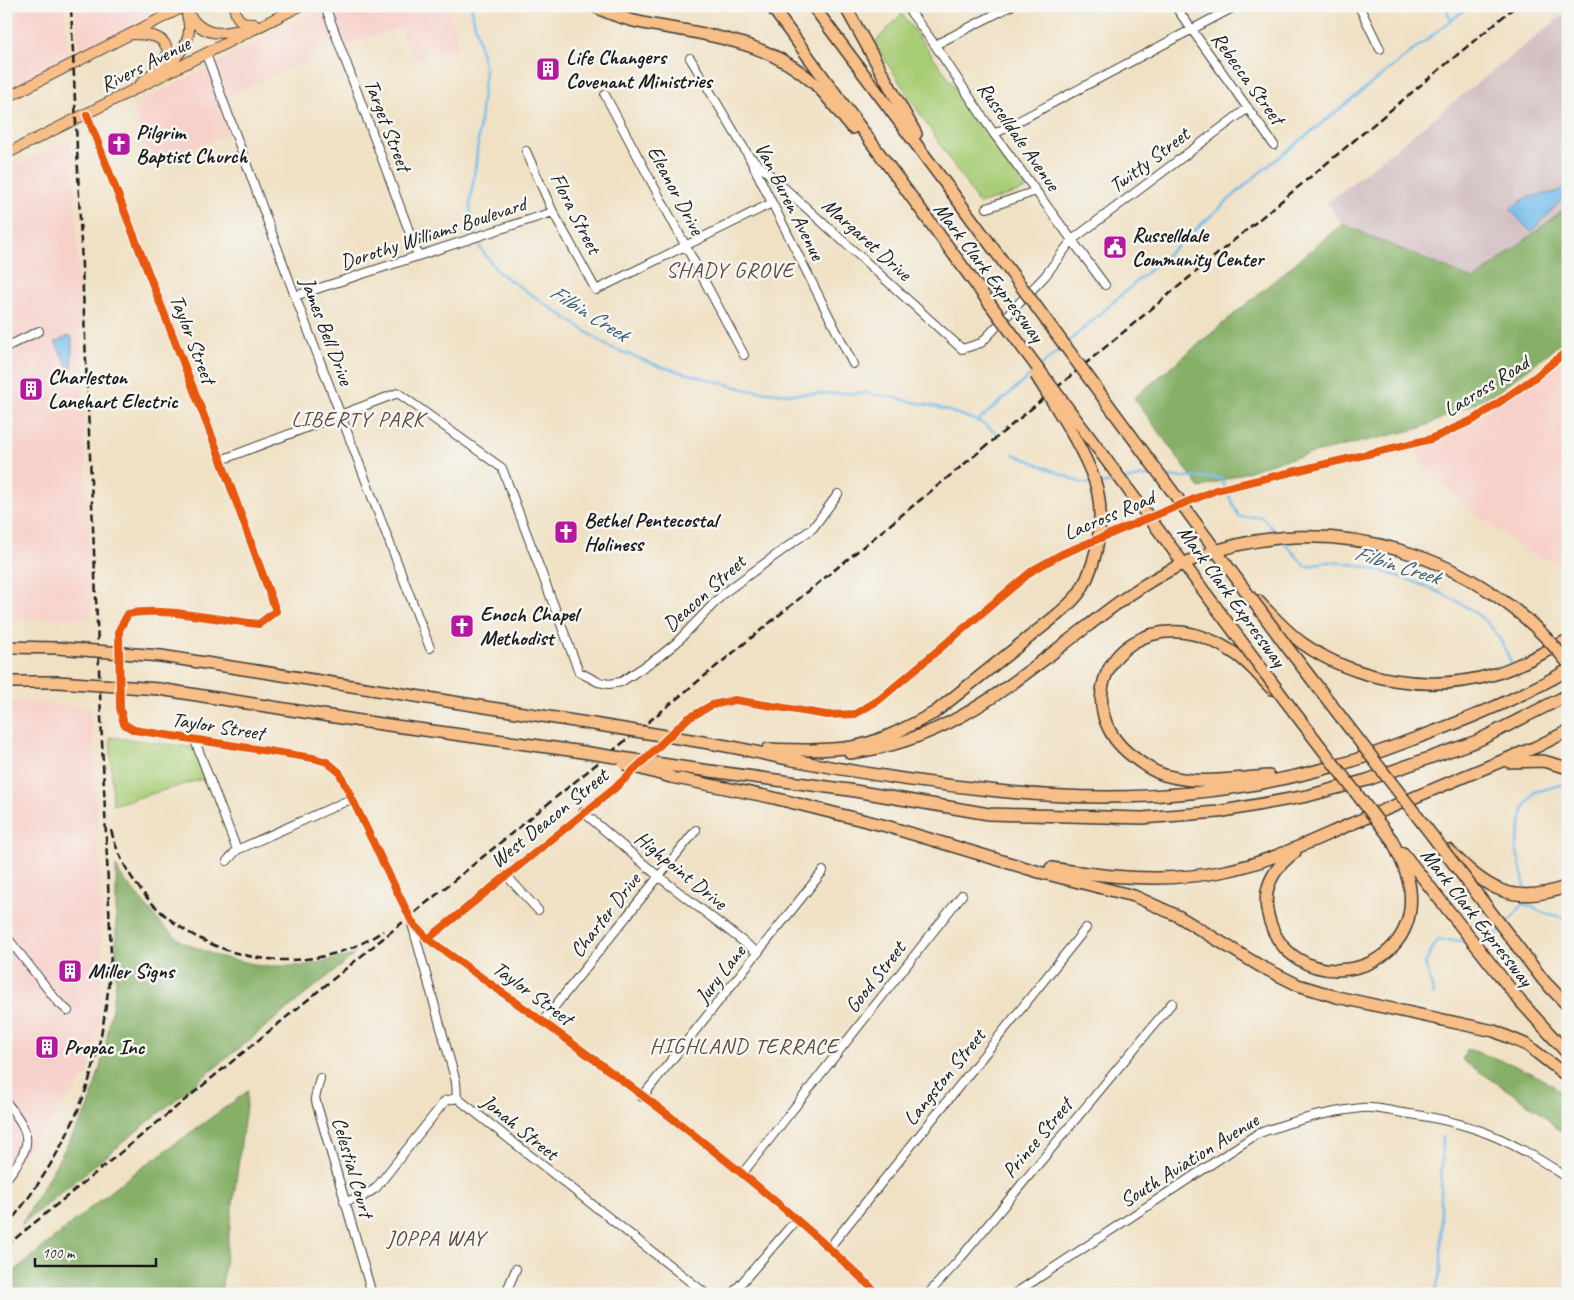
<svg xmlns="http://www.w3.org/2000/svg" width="1574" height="1300" font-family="Caveat,sans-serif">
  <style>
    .built { fill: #f7d0c9 }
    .industrial { fill: #d2bec1 }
    .green { fill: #a8cd76; stroke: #627449 }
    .forest { fill: #86b067; stroke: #516642 }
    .water { fill: #73bceb; stroke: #486c84 }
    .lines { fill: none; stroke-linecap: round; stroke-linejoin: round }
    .stream { stroke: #73bceb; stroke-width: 2.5 }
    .minor-casing { stroke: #3c3a35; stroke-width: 10 }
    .major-casing { stroke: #3c3a35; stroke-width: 12 }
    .highway-casing { stroke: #3c3a35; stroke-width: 14 }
    .minor { stroke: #fff; stroke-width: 8 }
    .major { stroke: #f7be87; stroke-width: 10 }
    .highway { stroke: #f7be87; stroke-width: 11 }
    .rail { stroke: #1c1c1c; stroke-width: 2.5; stroke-dasharray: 8 4; stroke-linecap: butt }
    .highway-bridge-casing { stroke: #3c3a35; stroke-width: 14; stroke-linecap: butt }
    .highway-bridge { stroke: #f7be87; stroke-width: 11 }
    .cycleway-casing { stroke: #f6f6f2; stroke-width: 11 }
    .cycleway { stroke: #e8590c; stroke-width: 8 }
    .labels { text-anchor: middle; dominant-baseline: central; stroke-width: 5; stroke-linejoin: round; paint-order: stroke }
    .poi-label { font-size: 21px; font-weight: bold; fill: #1c1c1c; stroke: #f6f6f2; text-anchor: start }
    .street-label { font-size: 21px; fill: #1c1c1c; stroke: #f6f6f2 }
    .neighbourhood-label { font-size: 22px; letter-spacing: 1px; fill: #5f473f; stroke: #f6f6f2 }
    .water-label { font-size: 22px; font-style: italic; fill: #3f5c6f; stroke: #f6f6f2 }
  </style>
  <rect width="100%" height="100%" fill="#f6f6f2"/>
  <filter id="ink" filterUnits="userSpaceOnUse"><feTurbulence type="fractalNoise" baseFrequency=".02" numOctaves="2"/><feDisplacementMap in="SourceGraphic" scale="10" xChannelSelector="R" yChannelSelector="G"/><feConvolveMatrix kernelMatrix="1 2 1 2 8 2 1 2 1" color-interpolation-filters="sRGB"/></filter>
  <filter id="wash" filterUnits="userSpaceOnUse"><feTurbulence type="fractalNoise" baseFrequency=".0096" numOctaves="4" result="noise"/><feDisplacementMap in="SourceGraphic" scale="20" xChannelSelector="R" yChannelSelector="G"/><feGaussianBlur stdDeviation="1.12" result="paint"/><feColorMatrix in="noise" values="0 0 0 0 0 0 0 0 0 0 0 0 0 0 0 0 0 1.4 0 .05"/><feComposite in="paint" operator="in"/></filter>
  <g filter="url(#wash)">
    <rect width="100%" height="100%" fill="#f0e1c5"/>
    <path class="built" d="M 12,6 L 64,6 L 69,59 L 6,91 L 6,9 Z
      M 75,6 L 174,6 L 78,54 Z
      M 328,6 L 448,6 L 459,47 L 413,60 L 401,27 L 347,44 L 338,40 L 314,51 L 316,57 L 223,98 L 235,132 L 152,163 L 133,106 Z
      M 70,139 L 75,187 L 92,617 L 6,620 L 6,171 Z
      M 1568,350 L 1568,566 L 1533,555 L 1479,516 L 1421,465 L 1414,442 L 1475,419 Z
      M 6,701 L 91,707 L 103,921 L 101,1010 L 88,1073 L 19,1161 L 6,1171 Z"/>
    <path class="industrial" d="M 1568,11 L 1568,206 L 1474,280 L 1342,224 L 1327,203 Z"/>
    <path class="green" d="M 902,14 L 1026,185 L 1025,190 L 979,204 L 874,43 Z
      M 110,737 L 198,748 L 209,777 L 113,805 Z"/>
    <path class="forest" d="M 1568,206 L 1568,338 L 1496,393 L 1421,428 L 1276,462 L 1200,488 L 1134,398 L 1342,224 L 1474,280 Z
      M 116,866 L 121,876 L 162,925 L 182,942 L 217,956 L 263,966 L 304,966 L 354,955 L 21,1225 L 89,1107 L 105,1049 L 116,983 Z
      M 1467,1049 C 1503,1060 1540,1072 1568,1098 L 1568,1138 L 1536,1109 L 1462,1060 Z
      M 248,1091 L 221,1294 L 6,1294 L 6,1278 L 118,1185 Z"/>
    <path class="water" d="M 1568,185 L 1568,193 L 1531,232 L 1510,209 L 1526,198 L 1556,192 Z
      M 69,336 L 72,337 L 72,368 L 69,369 L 55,342 Z"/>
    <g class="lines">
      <path class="stream" d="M 471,6 L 485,70 L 476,162 L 470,203 L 472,224 L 481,249 L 498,272 L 609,347 L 659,366 L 748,390 L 787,394 L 865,393 L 895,398 L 937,407 L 978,421 L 995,432
        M 1447,6 L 1450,22
        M 1066,344 L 1258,174 L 1469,6
        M 1040,367 L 1062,347
        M 978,421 L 1032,374
        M 1014,454 L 1082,483 L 1093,484
        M 1167,477 L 1221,478 L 1239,517 L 1262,517 L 1278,535
        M 1125,480 L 1144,476 L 1157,476
        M 1098,484 L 1117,482
        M 1285,543 L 1306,567 C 1312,566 1319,563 1325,562 C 1369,561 1459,593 1489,625 C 1500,636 1506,651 1512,665
        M 1515,670 L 1518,677
        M 1526,891 L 1516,848 L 1524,808 L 1535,792 L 1568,783
        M 1525,904 L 1544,913 L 1568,918
        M 1505,926 L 1524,903 L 1525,899
        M 1477,941 L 1490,941 L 1501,930
        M 1434,995 L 1425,963 L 1437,940 L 1469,941
        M 1435,1294 L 1441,1270 L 1441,1189 L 1443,1137"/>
    </g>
  </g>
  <g filter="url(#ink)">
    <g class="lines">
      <g class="minor-casing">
        <path id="minor" d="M 325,6 L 418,255
          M 906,6 L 935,45 L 994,134 L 1105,285
          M 1175,6 L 1274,145
          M 1359,6 L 1380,49
          M 935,45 L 1011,6
          M 206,54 L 295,296 L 430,648
          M 690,58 L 748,155 L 853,364
          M 605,95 L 744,355
          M 87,115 L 221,460 L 276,611 L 259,624 C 220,621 163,606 128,614 L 119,630 L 120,708 L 124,724 L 134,730 L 313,758 L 327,762 L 339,772 L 412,922 L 428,939 C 582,1050 741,1161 878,1294
          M 994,134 L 1236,6
          M 526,151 L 553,212 L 596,290 L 772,203
          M 748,155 L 962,349 L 981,343 L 1045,276 L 1072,240 L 1248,108
          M 987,208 L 1036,191
          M 295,296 L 553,212
          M 6,347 L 39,331
          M 221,460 L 398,393 L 502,468 L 579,672 L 598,682 L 609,684 L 621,682 L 660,656 L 676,643 L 724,593 L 813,528 L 838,494
          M 195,741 L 237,850
          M 583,812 L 658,876 L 758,953
          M 227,861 L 237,850 L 351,799
          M 506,875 L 538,910
          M 412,924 L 456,1082 L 457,1098 L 706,1294
          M 6,936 L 57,1001 L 68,1011
          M 428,939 L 614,789 L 687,719 L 712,705 L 735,700 L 827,715 L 855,714 L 879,700 L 1033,570 L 1062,554 L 1216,490 L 1431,439 L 1475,419 L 1534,378 L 1568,350
          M 543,1021 L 696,830
          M 320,1078 L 315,1098 L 372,1294
          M 642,1097 L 823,871
          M 6,1102 C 33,1135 33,1145 6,1179
          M 742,1174 L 962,895
          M 344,1202 L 364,1196 L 376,1188 L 445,1101 L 457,1098
          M 829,1248 L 1086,928
          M 502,1294 L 507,1290 L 516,1269
          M 732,1294 L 796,1220
          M 928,1294 L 958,1261 L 1172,1003
          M 1014,1294 L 1257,1134 C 1291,1121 1324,1112 1361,1108 C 1374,1106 1389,1111 1403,1113 C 1472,1122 1510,1139 1568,1178"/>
      </g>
      <g class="major-casing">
        <path id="major" d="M 235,6 C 234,19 243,24 255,24
          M 184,7 C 201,37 217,36 248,28
          M 131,34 C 146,35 164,33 168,52 C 164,68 149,73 139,86
          M 163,70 C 180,55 195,39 187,15
          M 6,98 L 185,6
          M 6,154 L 300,6"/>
      </g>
      <g class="highway-casing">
        <path id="highway" d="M 594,6 C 621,21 652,25 683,30 C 732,39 777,49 815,84 C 829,97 840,114 852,128
          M 771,6 L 996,312
          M 813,6 L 948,187
          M 845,6 L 916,134
          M 1258,601 C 1272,616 1286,631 1302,643 C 1357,682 1432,693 1495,674 C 1521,666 1544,652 1568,640
          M 6,647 L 57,648
          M 161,656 L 593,724
          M 6,682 L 58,682
          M 159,689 L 367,722 L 576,751
          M 715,744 C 741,748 767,755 793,760 C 859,773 931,784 998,791 C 1109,803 1224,797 1331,767 C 1358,760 1385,750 1411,740 C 1465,721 1518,699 1568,670
          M 768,749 C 796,750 825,751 852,747 C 881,742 909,726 934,713 L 1057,615
          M 850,753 C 950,741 1012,683 1089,625
          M 1509,762 L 1543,761 L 1568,768
          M 681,767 L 849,790 L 989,814 L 1142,818 L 1218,812 L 1307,796 L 1367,780 L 1477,741 L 1568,695
          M 1269,776 C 1236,778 1200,785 1168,776 C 1155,773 1142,764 1132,756 C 1072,710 1107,626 1181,632 C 1201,634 1221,644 1237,655 C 1250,664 1261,678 1272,689
          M 671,777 L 770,797 L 886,826 L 1039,872 L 1134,896 L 1178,916 L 1260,966 L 1298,985 L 1337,997 L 1494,1031 L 1527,1045 L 1568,1077
          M 1449,850 C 1486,889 1513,907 1568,886
          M 1295,852 C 1276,866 1263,885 1267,910 C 1283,1002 1420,982 1410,890 C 1408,872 1399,856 1392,840
          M 1403,853 L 1520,1001 L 1568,1054
          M 1051,868 C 1107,877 1163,883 1220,872 C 1265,864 1309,842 1351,824 C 1413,798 1474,772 1536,747 L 1568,731
          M 1544,981 L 1568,1006"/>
      </g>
      <use href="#minor" class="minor"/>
      <use href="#major" class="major"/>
      <use href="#highway" class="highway"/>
      <path class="rail" d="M 111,830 C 141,945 286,997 383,931
        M 6,1227 C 75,1142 105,1064 111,954 L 71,6
        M 6,1246 L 990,443 L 1516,6"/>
      <g class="highway-bridge-casing">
        <path id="highway-bridge" d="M 948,187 L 1287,647 L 1544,981
          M 996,312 L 1288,704 L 1392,840
          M 1036,375 C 1056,408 1080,442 1094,479 C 1106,512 1099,559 1081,590 C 1075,600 1066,607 1057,615
          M 1089,625 C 1123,598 1158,573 1199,557 C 1328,506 1484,555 1568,663
          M 57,648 L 161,656
          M 58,682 L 159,689
          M 593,724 L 715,744
          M 576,751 L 681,767
          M 624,764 L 671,777"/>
      </g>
      <use href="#highway-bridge" class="highway-bridge"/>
      <g class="cycleway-casing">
        <path id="cycleway" d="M 87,115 L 221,460 L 276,611 L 259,624 C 220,621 163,606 128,614 L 119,630 L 120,708 L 124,724 L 134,730 L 313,758 L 327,762 L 339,772 L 412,922 L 428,939 C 582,1050 741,1161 878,1294
          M 428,939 L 614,789 L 687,719 L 712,705 L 735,700 L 827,715 L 855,714 L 879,700 L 1033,570 L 1062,554 L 1216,490 L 1431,439 L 1475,419 L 1534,378 L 1568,350"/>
      </g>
      <use href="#cycleway" class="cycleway"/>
    </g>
  </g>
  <defs>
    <g id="building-square" transform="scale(1.25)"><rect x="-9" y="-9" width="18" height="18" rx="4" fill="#b5179e" stroke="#f6f6f2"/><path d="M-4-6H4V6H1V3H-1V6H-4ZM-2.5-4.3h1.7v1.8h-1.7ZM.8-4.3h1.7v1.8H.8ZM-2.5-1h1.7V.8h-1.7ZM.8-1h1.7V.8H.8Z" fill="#fff"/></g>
    <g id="church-square" transform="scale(1.25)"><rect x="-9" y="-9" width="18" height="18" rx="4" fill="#b5179e" stroke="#f6f6f2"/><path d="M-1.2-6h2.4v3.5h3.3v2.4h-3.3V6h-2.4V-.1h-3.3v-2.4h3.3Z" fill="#fff"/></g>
    <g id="civic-square" transform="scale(1.25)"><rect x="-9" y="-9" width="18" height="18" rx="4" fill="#b5179e" stroke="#f6f6f2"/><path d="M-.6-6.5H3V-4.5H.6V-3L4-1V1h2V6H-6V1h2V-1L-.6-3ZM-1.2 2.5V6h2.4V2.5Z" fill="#fff"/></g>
  </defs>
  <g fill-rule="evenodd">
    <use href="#building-square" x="548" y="69"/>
    <use href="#church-square" x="119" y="144"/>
    <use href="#civic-square" x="1115" y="247"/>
    <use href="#building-square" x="31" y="389"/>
    <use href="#church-square" x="566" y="532"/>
    <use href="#church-square" x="462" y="626"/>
    <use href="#building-square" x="70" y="971"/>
    <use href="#building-square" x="47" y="1047"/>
  </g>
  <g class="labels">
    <g class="poi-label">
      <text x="566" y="57">Life Changers<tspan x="566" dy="24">Covenant Ministries</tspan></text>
      <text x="136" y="132">Pilgrim<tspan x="136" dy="24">Baptist Church</tspan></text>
      <text x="1132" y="235">Russelldale<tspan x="1132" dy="24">Community Center</tspan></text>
      <text x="48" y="377">Charleston<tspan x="48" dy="24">Lanehart Electric</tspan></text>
      <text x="584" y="520">Bethel Pentecostal<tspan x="584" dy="24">Holiness</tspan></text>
      <text x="480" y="614">Enoch Chapel<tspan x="480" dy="24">Methodist</tspan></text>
      <text x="88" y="971">Miller Signs</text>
      <text x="64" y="1047">Propac Inc</text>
    </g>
    <g class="street-label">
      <text transform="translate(145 64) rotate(-27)">Rivers Avenue</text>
      <text transform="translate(1248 78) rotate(54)">Rebecca Street</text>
      <text transform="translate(388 125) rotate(69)">Target Street</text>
      <text transform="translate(1019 136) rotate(55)">Russelldale Avenue</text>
      <text transform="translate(1149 160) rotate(-37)">Twitty Street</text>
      <text transform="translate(676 190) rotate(62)">Eleanor Drive</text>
      <text transform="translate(790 201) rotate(63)">Van Buren Avenue</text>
      <text transform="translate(576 213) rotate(63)">Flora Street</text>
      <text transform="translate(433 233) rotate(-18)">Dorothy Williams Boulevard</text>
      <text transform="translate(867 239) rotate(42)">Margaret Drive</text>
      <text transform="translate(989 272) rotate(53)">Mark Clark Expressway</text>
      <text transform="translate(327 331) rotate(69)">James Bell Drive</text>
      <text transform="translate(193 339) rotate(69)">Taylor Street</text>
      <text transform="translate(1486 386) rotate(-32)">Lacross Road</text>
      <text transform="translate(1109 515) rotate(-23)">Lacross Road</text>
      <text transform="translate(704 593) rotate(-42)">Deacon Street</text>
      <text transform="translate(1232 596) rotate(54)">Mark Clark Expressway</text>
      <text transform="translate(218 726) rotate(9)">Taylor Street</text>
      <text transform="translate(549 818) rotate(-39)">West Deacon Street</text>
      <text transform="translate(681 870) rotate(39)">Highpoint Drive</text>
      <text transform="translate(605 915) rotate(-52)">Charter Drive</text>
      <text transform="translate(1477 917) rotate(52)">Mark Clark Expressway</text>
      <text transform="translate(720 974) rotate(-52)">Jury Lane</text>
      <text transform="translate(875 977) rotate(-52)">Good Street</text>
      <text transform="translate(533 993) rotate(36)">Taylor Street</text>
      <text transform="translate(944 1077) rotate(-51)">Langston Street</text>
      <text transform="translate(520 1127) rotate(39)">Jonah Street</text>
      <text transform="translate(1037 1138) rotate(-50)">Prince Street</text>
      <text transform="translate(1189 1160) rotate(-32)">South Aviation Avenue</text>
      <text transform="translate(353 1167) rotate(74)">Celestial Court</text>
    </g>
    <g class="neighbourhood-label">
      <text x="730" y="270">SHADY GROVE</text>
      <text x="358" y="419">LIBERTY PARK</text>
      <text x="744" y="1046">HIGHLAND TERRACE</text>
      <text x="436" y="1238">JOPPA WAY</text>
    </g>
    <g class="water-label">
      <text transform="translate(589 313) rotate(32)">Filbin Creek</text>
      <text transform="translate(1397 565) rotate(17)">Filbin Creek</text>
    </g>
  </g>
  <rect width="1574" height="1300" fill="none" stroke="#f6f6f2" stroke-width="25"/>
  <path d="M35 1258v8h121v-8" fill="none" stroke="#1c1c1c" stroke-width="2.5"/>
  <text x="42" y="1258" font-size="15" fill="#1c1c1c" stroke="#f6f6f2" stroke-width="4" paint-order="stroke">100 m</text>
</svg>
